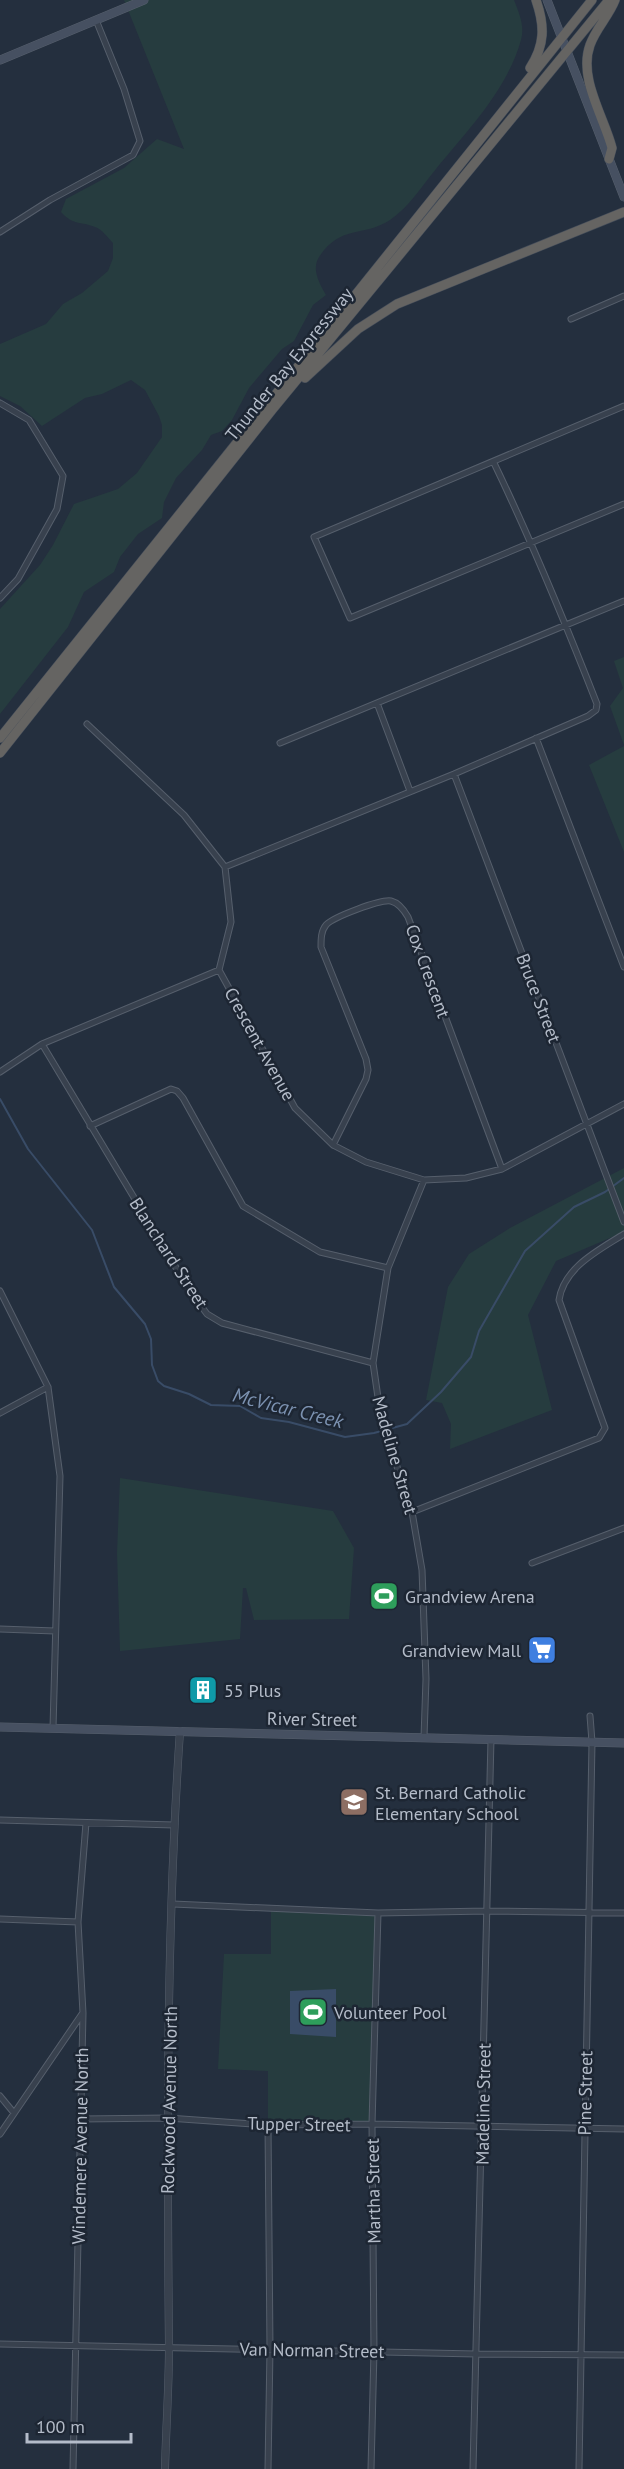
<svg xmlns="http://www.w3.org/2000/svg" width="624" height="2469" font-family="'PT Sans',sans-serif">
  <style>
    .green { fill: #263c3f }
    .water { fill: #394c67 }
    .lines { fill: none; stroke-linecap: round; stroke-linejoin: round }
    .stream { stroke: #394c67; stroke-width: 2 }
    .minor-casing { stroke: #565f6c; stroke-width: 7 }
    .tertiary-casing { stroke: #565f6c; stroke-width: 8 }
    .secondary-casing { stroke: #565f6c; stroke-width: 9 }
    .trunk-casing { stroke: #434c59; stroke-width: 10 }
    .minor { stroke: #38414e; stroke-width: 5 }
    .tertiary { stroke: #38414e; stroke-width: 7 }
    .secondary { stroke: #465061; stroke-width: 8 }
    .trunk { stroke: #656462; stroke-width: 9 }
    .labels { text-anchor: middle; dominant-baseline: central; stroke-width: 5; stroke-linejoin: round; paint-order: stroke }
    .street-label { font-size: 18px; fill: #b4bcc9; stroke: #1d2633 }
    .poi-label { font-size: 18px; fill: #b4bcc9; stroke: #1d2633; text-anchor: start }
    .water-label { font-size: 20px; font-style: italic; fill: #7c92b1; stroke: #1d2633 }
  </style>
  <rect width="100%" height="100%" fill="#242f3e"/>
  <path class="green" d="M 124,0 L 514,0 C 519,13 525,26 521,40 C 507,90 468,130 436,169 C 422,186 409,207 390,220 C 362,238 341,224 319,257 C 311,270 320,284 326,295 L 313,305 L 294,341 L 282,349 L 249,388 L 232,420 L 222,431 L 211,435 L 202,450 L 176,478 L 164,502 L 162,518 L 138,534 L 120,557 L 114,572 L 84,592 L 68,627 L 0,714 L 0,609 L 40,565 L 53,545 L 74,504 L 118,489 L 137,473 L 162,437 L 162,425 L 159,416 L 145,390 L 131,380 L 102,394 L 85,398 L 42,426 L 20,406 L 0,396 L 0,344 L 46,324 L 63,304 L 82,293 L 108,271 L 113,258 L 113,243 C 108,238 102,229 95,227 C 80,221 74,226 61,212 L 66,199 L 124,168 L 157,139 L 184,149 Z
    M 624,657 L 624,745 L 610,706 L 623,688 L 614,661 Z
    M 624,746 L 624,852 L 589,765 Z
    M 624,1168 L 624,1232 L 556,1261 L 528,1315 L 552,1410 L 450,1449 L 451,1424 L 442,1403 L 426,1400 L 448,1287 L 469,1254 L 510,1228 Z
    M 120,1478 L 333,1511 L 354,1548 L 349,1619 L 254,1620 L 246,1588 L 243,1588 L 240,1639 L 120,1651 L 117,1553 Z
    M 271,1908 L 377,1913 L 372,2124 L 268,2125 L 268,2071 L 218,2069 L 224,1954 L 271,1954 Z"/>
  <path class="water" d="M 336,1989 L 336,2037 L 290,2034 L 290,1991 Z"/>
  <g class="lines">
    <path class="stream" d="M 0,1099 L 28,1149 L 92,1230 L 114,1287 L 145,1324 L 151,1339 L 152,1365 L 158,1381 L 164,1386 L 189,1394 L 211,1405 L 240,1406 L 261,1418 L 289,1422 L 345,1437 L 374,1433 L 407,1424 L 441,1392 L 471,1357 L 479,1331 L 525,1251 L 574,1207 L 605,1192 L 624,1178"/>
    <g class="minor-casing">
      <path id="minor" d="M 0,232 L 50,200 L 133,155 L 140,141 L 124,89 L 96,20
        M 571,319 L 624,296
        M 0,403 L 29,420 L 63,476 L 57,509 L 18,579 L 0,598
        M 624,406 L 314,537 L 350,618 L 624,504
        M 377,703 L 410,791
        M 87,724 L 184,815 L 225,867
        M 536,738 L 624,967
        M 280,743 L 624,601
        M 454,774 L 624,1222
        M 225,867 L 454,774 L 588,716 L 596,710 L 597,704 C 565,622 532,542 494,463
        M 225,867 L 231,922 L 219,970 L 295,1108 L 333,1145 L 366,1162 L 424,1180 L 466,1178 L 502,1169 L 624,1104
        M 42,1044 L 190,1291 L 207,1314 L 222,1323 L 373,1363
        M 0,1072 L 42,1044 L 219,970
        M 90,1126 L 171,1089 L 177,1091 L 183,1098 L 243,1206 L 320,1252 L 388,1268
        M 333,1145 L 366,1079 L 368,1070 L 366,1059 L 321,947 C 321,939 321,931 326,925 C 333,917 381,899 391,901 C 399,903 404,910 408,917 L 502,1169
        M 424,1180 L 388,1268 L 373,1363 L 381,1418 L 412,1512 L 422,1570 L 426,1679 L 424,1737
        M 0,1291 L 48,1387 L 60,1476 L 53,1728
        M 0,1413 L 48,1387
        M 412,1512 L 599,1438 L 605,1428 L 559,1300 C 564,1267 599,1250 624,1234
        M 532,1563 L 624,1528
        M 0,1629 L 55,1631
        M 0,1820 L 174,1825
        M 173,1904 L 378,1913 L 487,1911 L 624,1913
        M 0,1919 L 78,1922
        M 0,2096 L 14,2113
        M 81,2119 L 168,2118 L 268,2125 L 372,2124 L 624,2129
        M 0,2134 L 82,2014
        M 0,2344 L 476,2354 L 624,2355
        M 73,2469 L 83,2013 L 78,1922 L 86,1823
        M 268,2469 L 270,2349 L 268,2125
        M 371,2469 L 374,2351 L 372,2124 L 378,1913
        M 473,2469 L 491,1739
        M 579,2469 L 592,1742 L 590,1716"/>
    </g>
    <g class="tertiary-casing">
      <path id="tertiary" d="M 165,2469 C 166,2428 169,2387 169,2347 C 167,2143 166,1935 180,1731"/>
    </g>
    <g class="secondary-casing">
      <path id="secondary" d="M 547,0 L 624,197
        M 0,60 L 144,0
        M 0,1727 L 624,1743"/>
    </g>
    <g class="trunk-casing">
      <path id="trunk" d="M 530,68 C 545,45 545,26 536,0
        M 609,159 L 612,148 C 604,117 578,78 590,45 C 596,28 609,16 615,0
        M 305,378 L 358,329 L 397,304 L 624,212
        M 0,738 L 592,0
        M 0,753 L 272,410 L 609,0"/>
    </g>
    <use href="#minor" class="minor"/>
    <use href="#tertiary" class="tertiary"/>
    <use href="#secondary" class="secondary"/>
    <use href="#trunk" class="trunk"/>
  </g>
  <defs>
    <g id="stadium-square" transform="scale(1.5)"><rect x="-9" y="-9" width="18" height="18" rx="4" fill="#2e9e5b" stroke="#1d2633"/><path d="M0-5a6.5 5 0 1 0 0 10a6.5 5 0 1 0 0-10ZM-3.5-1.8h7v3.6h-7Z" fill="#fff"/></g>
    <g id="supermarket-square" transform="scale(1.5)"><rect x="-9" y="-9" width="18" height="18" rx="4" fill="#3f7fe0" stroke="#1d2633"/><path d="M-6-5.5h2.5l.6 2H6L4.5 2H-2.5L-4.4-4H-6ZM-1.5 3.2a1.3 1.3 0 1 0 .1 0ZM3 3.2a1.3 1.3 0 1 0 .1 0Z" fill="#fff"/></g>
    <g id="building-square" transform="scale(1.5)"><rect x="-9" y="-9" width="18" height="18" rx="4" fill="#0f9aa8" stroke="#1d2633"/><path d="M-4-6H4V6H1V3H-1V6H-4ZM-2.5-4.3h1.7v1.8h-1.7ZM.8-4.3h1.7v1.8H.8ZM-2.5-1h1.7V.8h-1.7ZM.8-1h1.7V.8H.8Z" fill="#fff"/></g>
    <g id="school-square" transform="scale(1.5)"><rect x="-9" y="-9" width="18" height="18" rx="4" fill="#8d6e63" stroke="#1d2633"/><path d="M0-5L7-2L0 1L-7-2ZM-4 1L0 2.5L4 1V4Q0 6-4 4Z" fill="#fff"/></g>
  </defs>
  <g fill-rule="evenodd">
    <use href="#stadium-square" x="384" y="1596"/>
    <use href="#supermarket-square" x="542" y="1650"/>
    <use href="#building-square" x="203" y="1690"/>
    <use href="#school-square" x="354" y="1802"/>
    <use href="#stadium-square" x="313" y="2012"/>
  </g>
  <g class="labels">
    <g class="street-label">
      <text transform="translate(289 364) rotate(-51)">Thunder Bay Expressway</text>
      <text transform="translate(428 971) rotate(70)">Cox Crescent</text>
      <text transform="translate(539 998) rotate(69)">Bruce Street</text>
      <text transform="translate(260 1044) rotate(61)">Crescent Avenue</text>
      <text transform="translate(169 1253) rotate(57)">Blanchard Street</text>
      <text transform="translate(395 1455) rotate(74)">Madeline Street</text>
      <text transform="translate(312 1719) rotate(1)">River Street</text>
      <text transform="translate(585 2093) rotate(-89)">Pine Street</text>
      <text transform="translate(169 2100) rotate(-89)">Rockwood Avenue North</text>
      <text transform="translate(483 2104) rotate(-89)">Madeline Street</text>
      <text transform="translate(299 2124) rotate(1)">Tupper Street</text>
      <text transform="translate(80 2146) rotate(-89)">Windemere Avenue North</text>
      <text transform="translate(373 2191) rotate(-91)">Martha Street</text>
      <text transform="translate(312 2350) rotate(1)">Van Norman Street</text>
    </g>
    <g class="poi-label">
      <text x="405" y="1596">Grandview Arena</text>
      <text x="521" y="1650" text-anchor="end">Grandview Mall</text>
      <text x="224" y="1690">55 Plus</text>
      <text x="375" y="1792">St. Bernard Catholic<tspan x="375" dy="21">Elementary School</tspan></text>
      <text x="334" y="2012">Volunteer Pool</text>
    </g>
    <g class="water-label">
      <text transform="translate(288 1408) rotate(14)">McVicar Creek</text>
    </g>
  </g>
  <path d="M27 2433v9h104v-9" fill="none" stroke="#b4bcc9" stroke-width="3"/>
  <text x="36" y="2433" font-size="18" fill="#b4bcc9" stroke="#1d2633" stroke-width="4.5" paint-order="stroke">100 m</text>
</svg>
